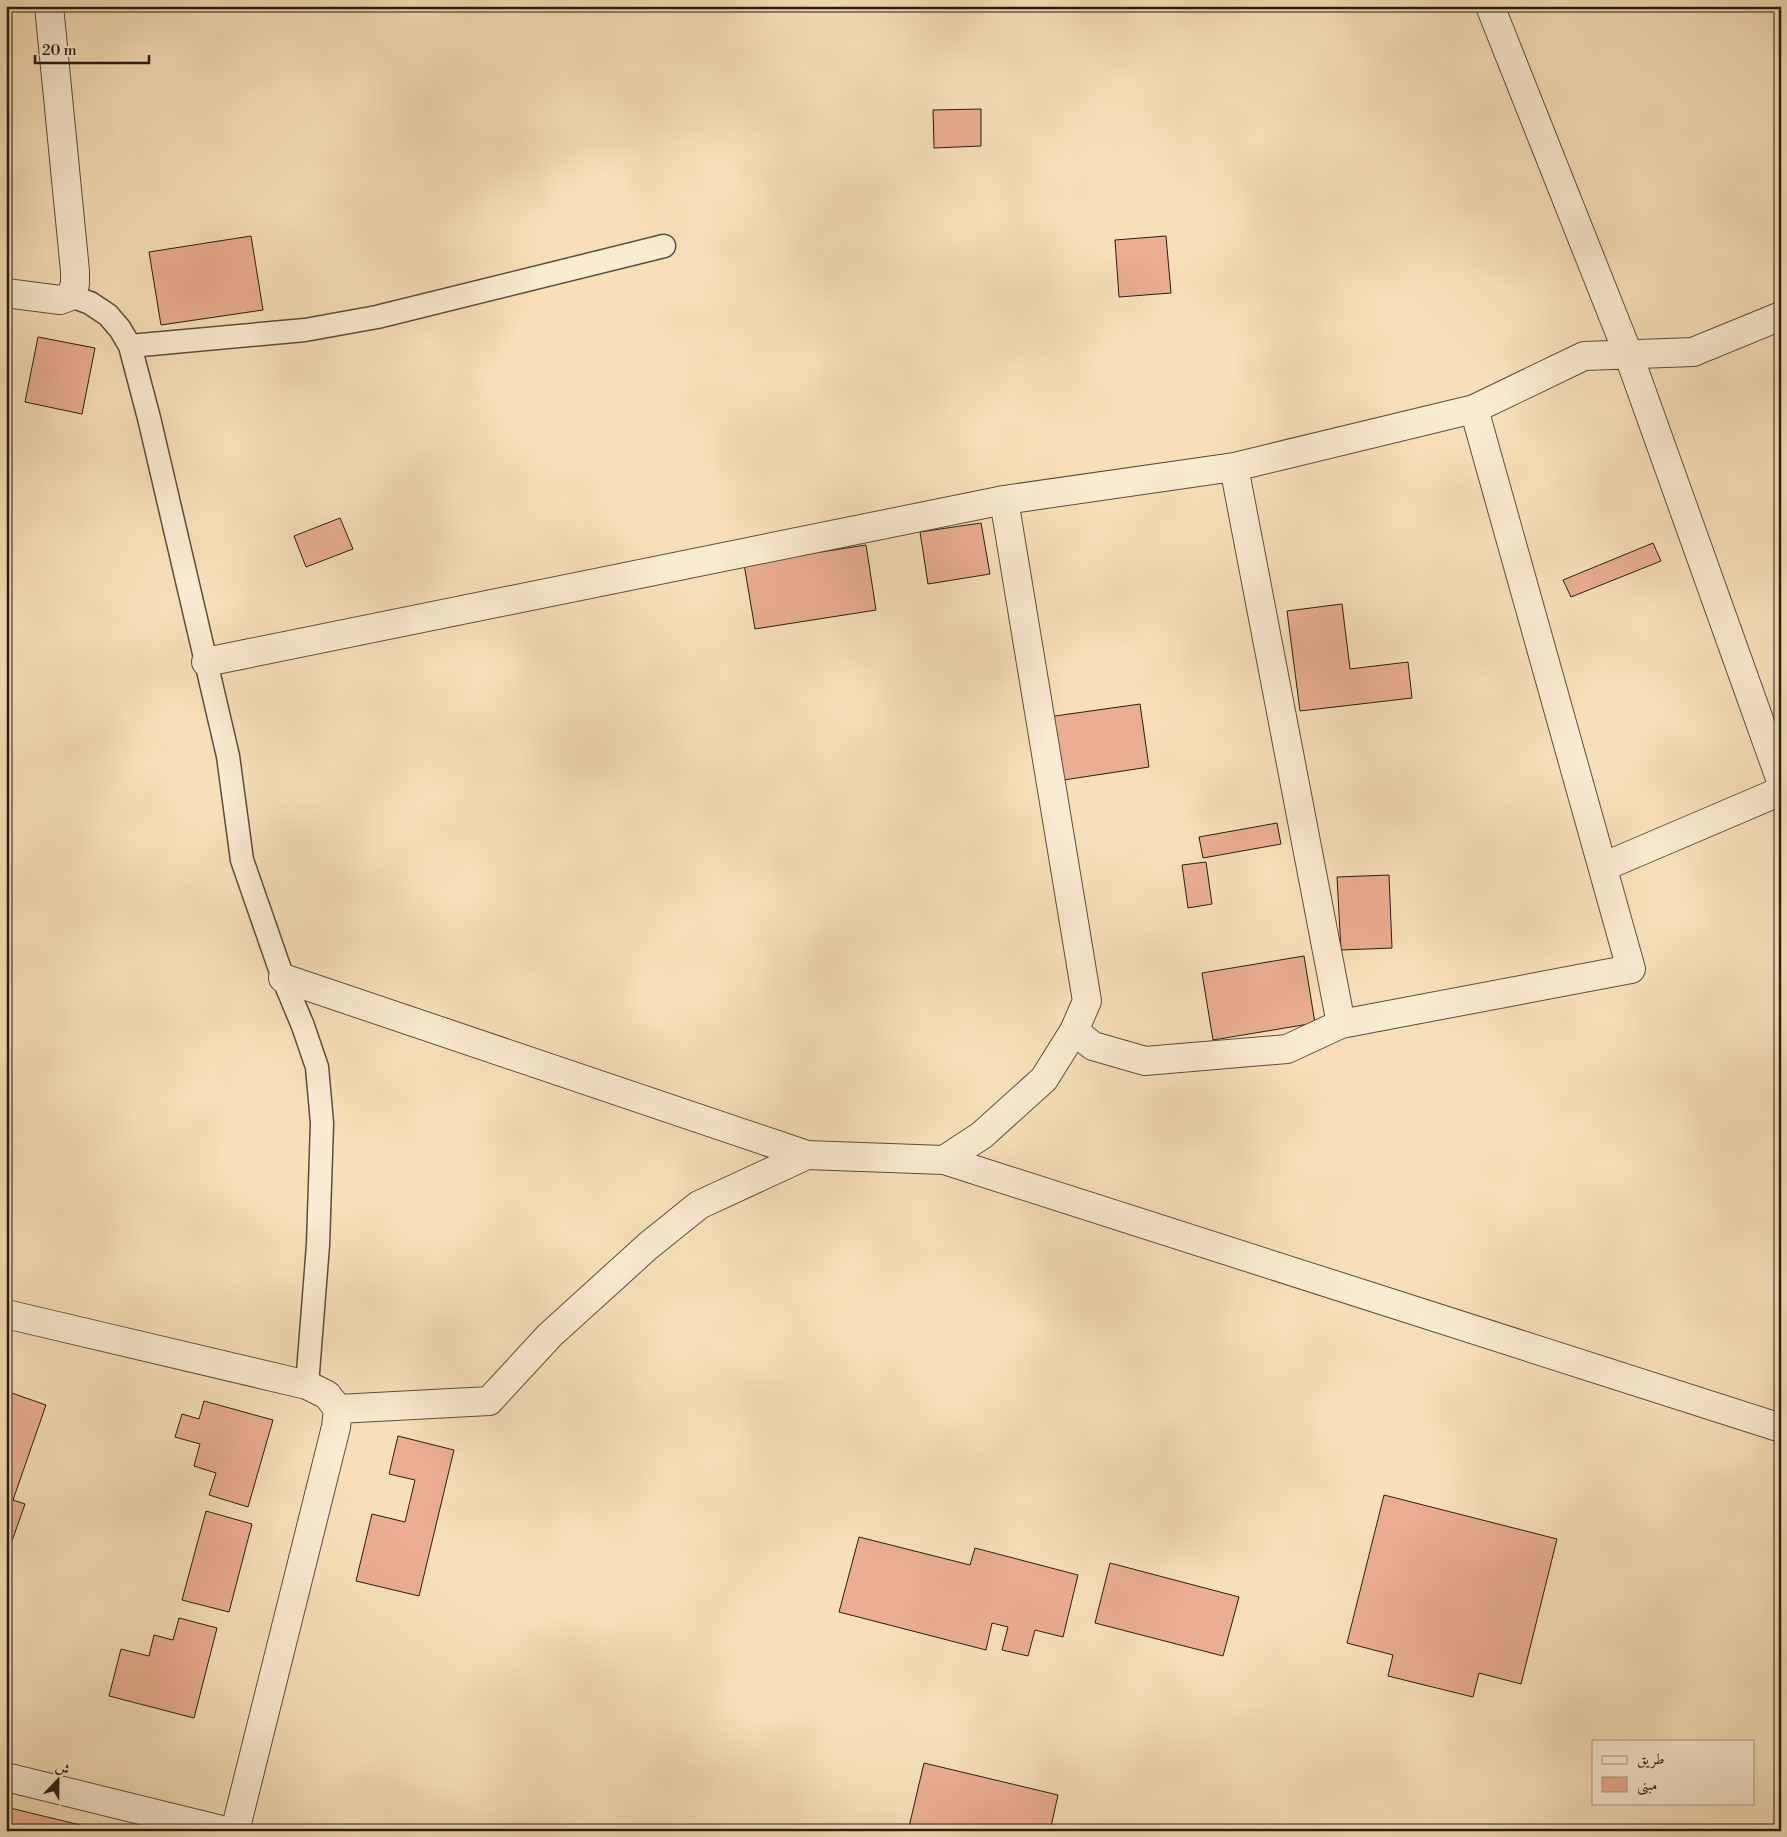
<svg xmlns="http://www.w3.org/2000/svg" width="1787" height="1837" font-family="'Libre Bodoni',Amiri,serif">
  <style>
    .building { fill: #ebae92; stroke: #251d13 }
    .lines { fill: none; stroke-linecap: round; stroke-linejoin: round }
    .service-casing { stroke: #5a4e3c; stroke-width: 25 }
    .minor-casing { stroke: #5a4e3c; stroke-width: 30 }
    .service { stroke: #faebd2; stroke-width: 22 }
    .minor { stroke: #faebd2; stroke-width: 28 }
  </style>
  <rect width="100%" height="100%" fill="#f7e0b9"/>
  <filter id="stains"><feTurbulence type="fractalNoise" baseFrequency=".004" numOctaves="4"/><feColorMatrix values="0 0 0 0 .2 0 0 0 0 .09 0 0 0 0 .02 0 0 0 .5 -.17"/></filter>
  <radialGradient id="worn" r=".72"><stop offset=".6" stop-color="#630" stop-opacity="0"/><stop offset="1" stop-color="#630" stop-opacity=".3"/></radialGradient>
  <path class="building" d="M 981,109 L 981,146 L 934,148 L 933,110 Z
    M 251,236 L 263,310 L 161,325 L 149,252 Z
    M 1166,236 L 1171,293 L 1119,297 L 1115,240 Z
    M 38,337 L 95,348 L 82,414 L 25,402 Z
    M 340,518 L 353,549 L 306,567 L 294,536 Z
    M 981,523 L 990,574 L 928,584 L 920,532 Z
    M 1653,543 L 1661,561 L 1571,597 L 1563,580 Z
    M 866,545 L 876,610 L 755,629 L 744,564 Z
    M 1342,604 L 1350,669 L 1408,662 L 1412,698 L 1300,711 L 1287,611 Z
    M 1140,704 L 1149,767 L 1057,781 L 1048,717 Z
    M 1277,823 L 1281,844 L 1203,858 L 1199,837 Z
    M 1206,862 L 1212,904 L 1188,908 L 1182,865 Z
    M 1389,875 L 1392,948 L 1341,950 L 1337,877 Z
    M 1304,956 L 1315,1023 L 1213,1040 L 1202,973 Z
    M 6,1391 L 46,1405 L 13,1500 L 25,1504 L 6,1558 Z
    M 204,1401 L 273,1420 L 248,1507 L 209,1495 L 216,1473 L 194,1466 L 200,1444 L 175,1437 L 182,1414 L 199,1419 Z
    M 398,1436 L 454,1450 L 419,1596 L 356,1581 L 372,1514 L 405,1522 L 415,1480 L 389,1474 Z
    M 1384,1495 L 1557,1539 L 1521,1684 L 1479,1673 L 1473,1697 L 1388,1676 L 1393,1655 L 1347,1643 Z
    M 206,1511 L 252,1524 L 229,1612 L 182,1600 Z
    M 859,1537 L 970,1565 L 975,1548 L 1078,1575 L 1063,1637 L 1035,1630 L 1028,1656 L 1002,1650 L 1008,1627 L 992,1623 L 986,1650 L 839,1612 Z
    M 1110,1563 L 1239,1597 L 1223,1656 L 1095,1623 Z
    M 179,1618 L 217,1628 L 194,1718 L 109,1696 L 121,1649 L 149,1656 L 154,1635 L 173,1640 Z
    M 924,1763 L 1058,1795 L 1050,1831 L 908,1831 Z
    M 6,1807 L 105,1831 L 6,1831 Z"/>
  <g class="lines">
    <g class="service-casing">
      <path id="service" d="M 71,296 L 90,303 L 108,315 L 120,329 L 130,346 L 149,418 L 228,756 L 242,860 L 283,978 L 303,1026 L 317,1067 L 322,1123 L 318,1245 L 307,1385
        M 130,346 L 305,330 L 377,317 L 664,246"/>
    </g>
    <g class="minor-casing">
      <path id="minor" d="M 1490,6 L 1629,356 L 1781,781
        M 6,293 L 60,300 L 71,296 L 75,284 L 75,271 L 49,6
        M 1234,467 L 1341,1024
        M 206,662 L 1004,500 L 1234,467 L 1474,409 L 1584,356 L 1693,352 L 1781,316
        M 1603,867 L 1781,791
        M 283,978 L 807,1155
        M 1074,1031 L 1093,1046 L 1145,1061 L 1287,1049 L 1341,1024 L 1631,969 L 1474,409
        M 944,1160 L 1781,1428
        M 6,1314 L 307,1385 L 327,1395 L 338,1409 L 336,1427 L 235,1831
        M 338,1409 L 489,1401 L 550,1335 L 648,1246 L 699,1205 L 807,1155 L 944,1160 L 982,1135 L 1044,1079 L 1074,1031 L 1087,1001 L 1004,500
        M 6,1777 L 226,1831"/>
    </g>
    <use href="#service" class="service"/>
    <use href="#minor" class="minor"/>
  </g>
  <rect width="1787" height="1837" fill="none" stroke="#f7e0b9" stroke-width="25"/>
  <rect x="8" y="8" width="1772" height="1822" fill="none" stroke="#251d13" stroke-width="2.5"/>
  <rect x="12" y="12" width="1762" height="1812" fill="none" stroke="#251d13"/>
  <rect x="1592" y="1740" width="162" height="65" fill="#faebd2" stroke="#a59986"/>
  <rect x="1602" y="1756" width="25" height="8" fill="#faebd2" stroke="#a59986"/>
  <text x="1637" y="1764" font-size="15" fill="#251d13">طريق</text>
  <rect x="1602" y="1777" width="25" height="15" fill="#ebae92" stroke="#a59986"/>
  <text x="1637" y="1790" font-size="15" fill="#251d13">مبنى</text>
  <g transform="translate(58 1780) rotate(22)" stroke="#faebd2" stroke-width="4" paint-order="stroke">
  <path d="M0-4L9 19L0 12L-9 19Z" fill="#251d13"/>
  <text y="-8" font-size="14" font-weight="bold" text-anchor="middle" fill="#251d13">ش</text>
  </g>
  <path d="M35 55v8h114v-8" fill="none" stroke="#251d13" stroke-width="2.5"/>
  <text x="42" y="55" font-size="15" fill="#251d13" stroke="#faebd2" stroke-width="4" paint-order="stroke">20 m</text>
  <rect width="100%" height="100%" filter="url(#stains)"/>
  <rect width="100%" height="100%" fill="url(#worn)"/>
</svg>
